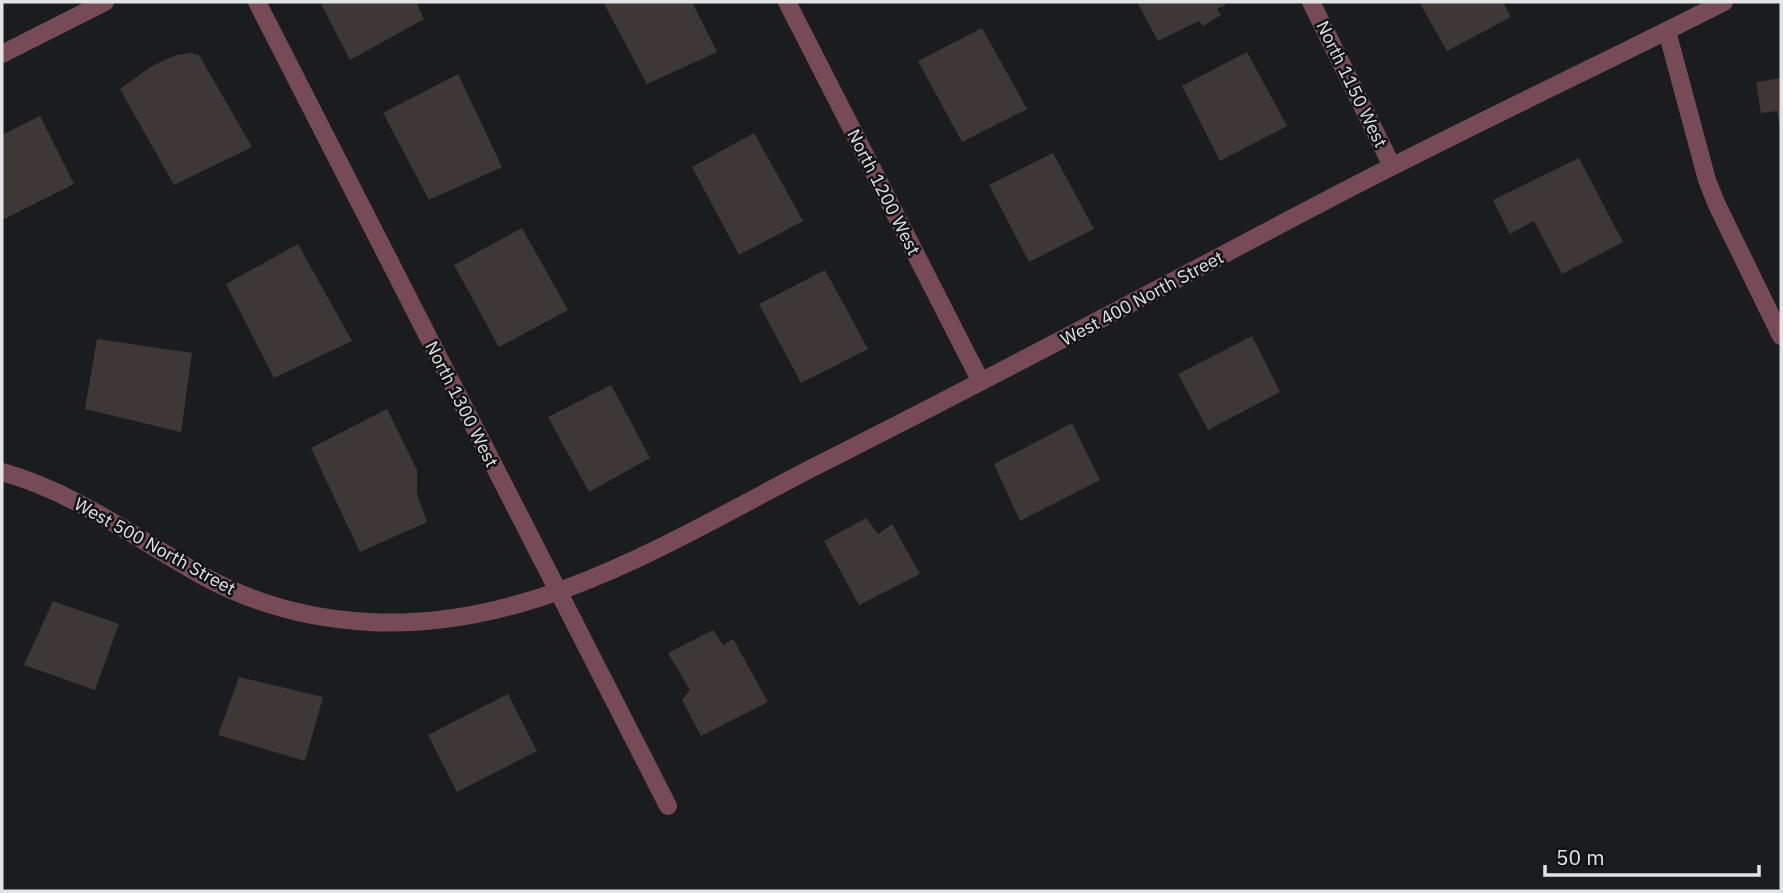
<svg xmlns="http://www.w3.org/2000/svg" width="1783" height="893" font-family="'IBM Plex Sans',sans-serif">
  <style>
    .building { fill: #3d3836 }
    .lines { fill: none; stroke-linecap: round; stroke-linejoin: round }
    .minor { stroke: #764b56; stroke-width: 18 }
    .labels { text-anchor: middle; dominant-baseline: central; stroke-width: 5; stroke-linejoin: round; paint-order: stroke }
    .street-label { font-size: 18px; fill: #e2e3e5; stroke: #121316 }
  </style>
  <rect width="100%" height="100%" fill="#1b1c20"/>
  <path class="building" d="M 320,2 L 416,2 L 424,19 L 350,60 Z
    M 603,2 L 692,2 L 717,52 L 647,84 Z
    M 1137,2 L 1224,2 L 1226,5 L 1217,9 L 1221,15 L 1203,26 L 1199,21 L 1158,41 Z
    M 1419,2 L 1503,2 L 1511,17 L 1447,51 Z
    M 982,28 L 1027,109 L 962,142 L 918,61 Z
    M 1247,52 L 1287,126 L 1220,161 L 1182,86 Z
    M 191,53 L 199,55 L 252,147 L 174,185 L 120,89 L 152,66 L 176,55 Z
    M 458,74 L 502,167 L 429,200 L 383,113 Z
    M 1781,78 L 1781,129 L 1780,129 L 1777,111 L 1761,113 L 1756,82 Z
    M 40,116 L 74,184 L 2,220 L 2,135 Z
    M 754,133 L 803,221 L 739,255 L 692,167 Z
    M 1053,153 L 1094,229 L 1029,262 L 989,185 Z
    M 1579,158 L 1623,242 L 1562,274 L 1534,221 L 1510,234 L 1493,200 Z
    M 522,228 L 568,310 L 499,347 L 454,265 Z
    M 298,244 L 352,341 L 274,378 L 226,284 Z
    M 825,270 L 868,349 L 801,383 L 759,304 Z
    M 1252,336 L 1280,392 L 1208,430 L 1178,374 Z
    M 97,339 L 192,353 L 181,432 L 85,409 Z
    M 611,385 L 650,458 L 589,492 L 548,417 Z
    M 387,409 L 417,470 L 417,494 L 427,522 L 360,552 L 311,448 Z
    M 1072,423 L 1100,480 L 1020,521 L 994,464 Z
    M 866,518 L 878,534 L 892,524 L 920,574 L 859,605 L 824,541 Z
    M 53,601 L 119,624 L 95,690 L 24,665 Z
    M 713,630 L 723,645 L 733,639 L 768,702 L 701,736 L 682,700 L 690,690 L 668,653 Z
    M 239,677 L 323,697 L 305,761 L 218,735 Z
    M 508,694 L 537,751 L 457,792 L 428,735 Z"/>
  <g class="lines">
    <path class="minor" d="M 257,2 L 668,806
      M 787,2 L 981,382
      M 1311,2 L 1392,166
      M 1667,31 L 1707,180 L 1717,205 L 1781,336
      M 2,54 L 105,2
      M 2,472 C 77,493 138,540 205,577 C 255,604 312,619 369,622 C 533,631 674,539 814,467 C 931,408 1046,348 1162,287 C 1238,247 1314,206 1391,167 C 1501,111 1614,58 1724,2"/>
  </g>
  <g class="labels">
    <g class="street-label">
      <text transform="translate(1352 84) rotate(64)">North 1150 West</text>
      <text transform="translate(884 192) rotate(63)">North 1200 West</text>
      <text transform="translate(1142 298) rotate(-28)">West 400 North Street</text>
      <text transform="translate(462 404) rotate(63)">North 1300 West</text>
      <text transform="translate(155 546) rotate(29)">West 500 North Street</text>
    </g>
  </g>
  <rect width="1783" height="893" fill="none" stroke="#e2e3e5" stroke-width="7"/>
  <path d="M1545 865v10h214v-10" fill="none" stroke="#e2e3e5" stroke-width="3.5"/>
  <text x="1556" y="865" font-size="21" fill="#e2e3e5" stroke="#121316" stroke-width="5" paint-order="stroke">50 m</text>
</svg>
